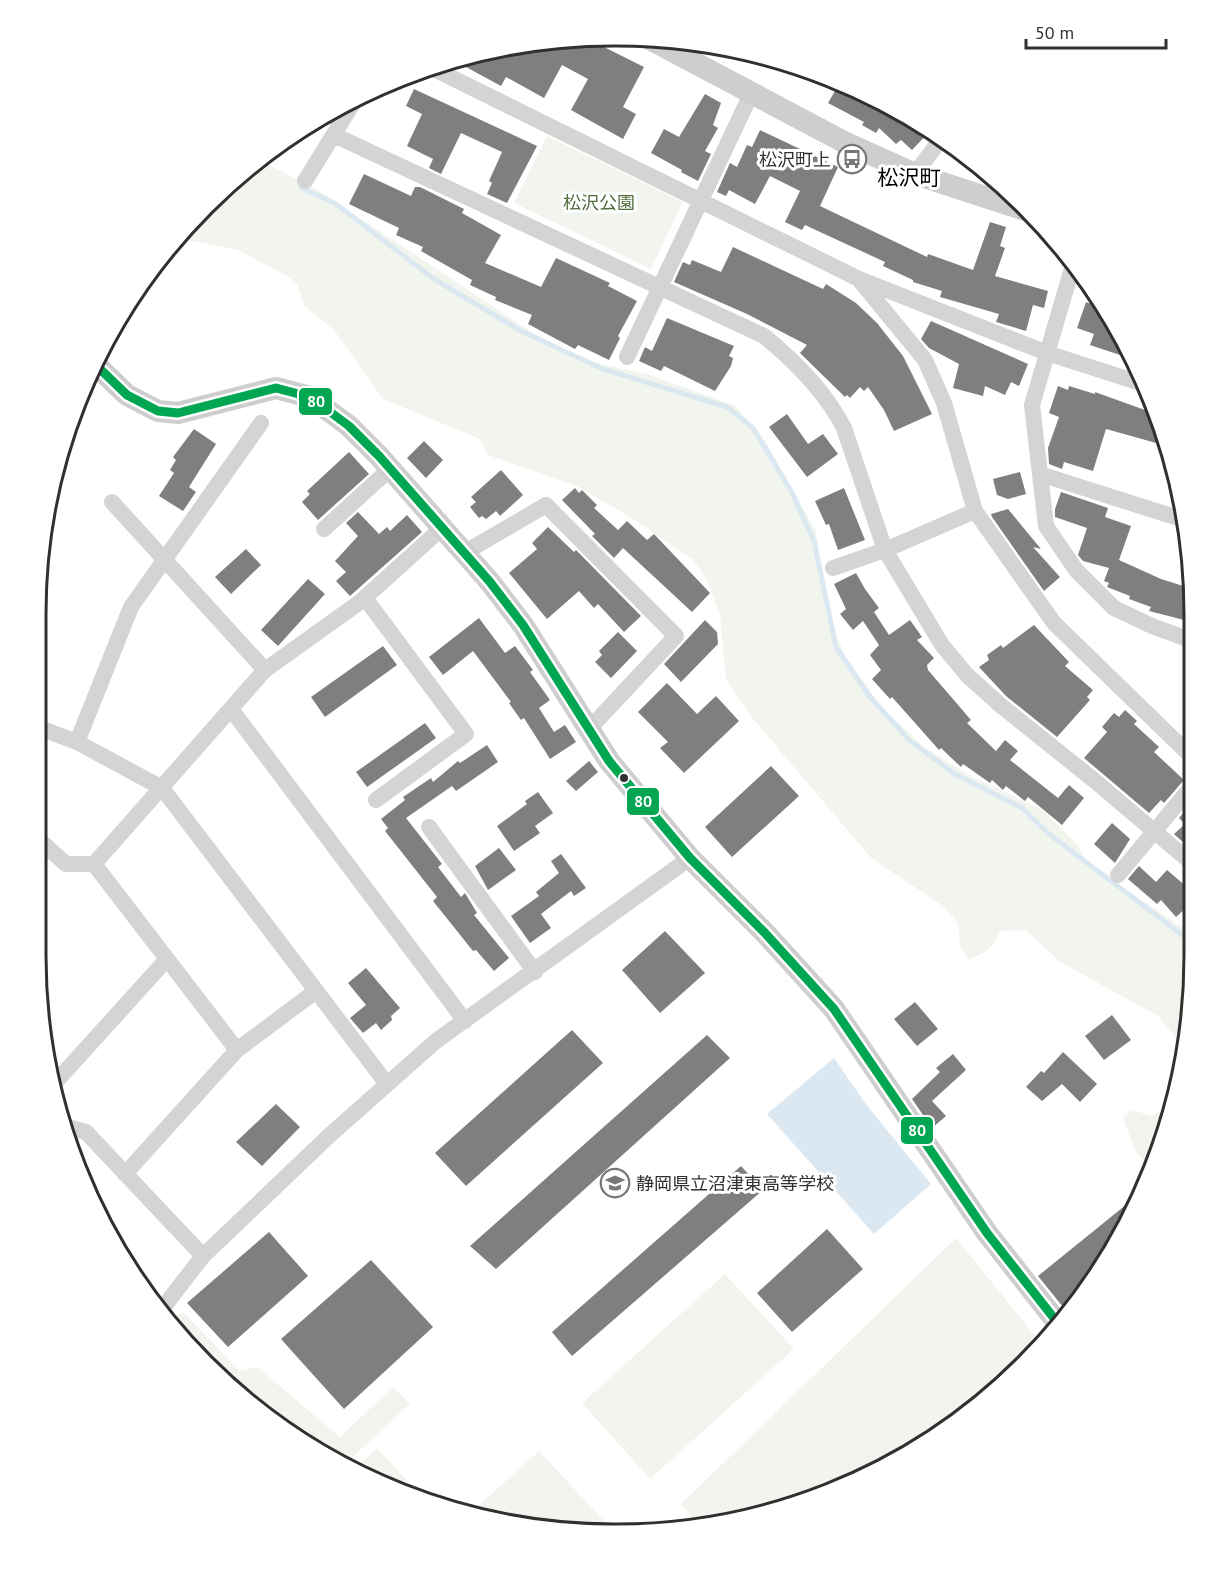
<svg xmlns="http://www.w3.org/2000/svg" width="1230" height="1571" font-family="'PT Sans','Noto Sans JP',sans-serif">
  <style>
    .green { fill: #f1f5ed }
    .water { fill: #dbe8f2 }
    .lines { fill: none; stroke-linecap: round; stroke-linejoin: round }
    .stream { stroke: #dbe8f2; stroke-width: 5 }
    .building { fill: #7f7f7f }
    .street { stroke: #d4d4d4; stroke-width: 16 }
    .secondary { stroke: #cecece; stroke-width: 22 }
    .bus-1-casing { stroke: #fff; stroke-width: 14 }
    .bus-1 { stroke: #00a651; stroke-width: 9 }
    .bus-dot { fill: #303030; stroke: #fff; stroke-width: 2 }
    .labels { text-anchor: middle; dominant-baseline: central; stroke-width: 6; stroke-linejoin: round; paint-order: stroke }
    .poi-label { font-size: 18px; fill: #303030; stroke: #fff; text-anchor: end }
    .park-label { font-size: 18px; fill: #516c3d; stroke: #fff }
    .quarter-label { font-size: 21px; fill: #000; stroke: #fff }
    .rim { fill: none; stroke: #303030; stroke-width: 3 }
    .line-badge { stroke: #fff; stroke-width: 2 }
    .badge-label { font-size: 16px; text-anchor: middle; font-weight: bold; fill: #fff }
  </style>
  <rect width="100%" height="100%" fill="#fff"/>
  <path class="green" d="M 547,136 L 683,202 L 651,269 L 514,203 Z
    M 260,161 L 313,187 L 530,331 L 583,360 L 650,375 L 736,406 L 767,444 L 816,531 L 825,607 L 845,656 L 884,710 L 924,747 L 971,776 L 1041,809 L 1078,845 L 1088,865 L 1194,935 L 1185,1049 L 1158,1016 L 1060,962 L 1026,930 L 1000,931 C 993,948 986,954 968,959 L 960,946 L 958,923 L 943,906 L 871,858 L 754,720 L 726,680 L 720,615 L 707,580 L 693,560 L 638,522 L 579,487 L 488,455 L 480,439 L 383,399 L 334,330 L 304,306 L 297,284 L 287,276 L 238,250 L 179,238 L 234,179 Z
    M 1181,1075 L 1153,1169 L 1152,1169 L 1136,1152 L 1123,1118 L 1132,1110 L 1151,1116 L 1168,1108 Z
    M 956,1238 L 1040,1342 L 997,1391 L 905,1457 L 765,1515 L 698,1524 L 681,1504 Z
    M 725,1274 L 794,1349 L 650,1479 L 582,1403 Z
    M 183,1312 L 240,1371 L 257,1367 L 340,1437 L 393,1387 L 410,1404 L 344,1465 L 326,1458 L 206,1366 L 170,1319 Z
    M 377,1448 L 423,1498 L 355,1469 Z
    M 539,1451 L 617,1535 L 467,1516 Z"/>
  <path class="water" d="M 834,1058 L 868,1107 L 931,1184 L 874,1234 L 767,1114 Z"/>
  <g class="lines">
    <path class="stream" d="M 302,188 L 336,204 L 434,279 L 521,331 L 603,369 L 727,407 L 753,428 L 791,491 L 814,541 L 836,647 L 870,697 L 909,740 L 955,774 L 1022,808 L 1049,834 L 1194,944"/>
  </g>
  <path class="building" d="M 588,39 L 644,67 L 623,107 L 636,114 L 623,139 L 571,110 L 588,79 L 562,65 L 544,98 L 506,77 L 501,86 L 455,61 L 539,41 Z
    M 839,84 L 866,94 L 929,132 L 912,150 L 901,140 L 896,144 L 879,128 L 876,133 L 862,125 L 864,122 L 828,103 Z
    M 414,89 L 537,146 L 507,203 L 487,194 L 492,183 L 489,181 L 502,152 L 461,133 L 441,174 L 429,168 L 433,159 L 407,146 L 422,114 L 406,106 Z
    M 705,94 L 721,103 L 713,125 L 718,128 L 705,151 L 711,154 L 698,181 L 681,172 L 682,170 L 651,153 L 664,129 L 679,137 Z
    M 760,130 L 838,167 L 820,206 L 927,257 L 928,254 L 973,270 L 990,222 L 1006,227 L 1000,246 L 1005,248 L 995,276 L 1048,291 L 1044,308 L 1033,305 L 1026,331 L 996,322 L 999,314 L 940,297 L 942,291 L 913,282 L 913,280 L 883,266 L 885,262 L 805,225 L 802,230 L 785,222 L 800,191 L 770,176 L 755,204 L 729,190 L 726,196 L 717,192 L 730,163 L 737,167 L 747,145 L 752,147 Z
    M 364,174 L 411,196 L 415,187 L 420,187 L 464,209 L 462,213 L 501,235 L 485,263 L 541,287 L 556,258 L 610,283 L 608,286 L 637,301 L 618,336 L 620,338 L 609,360 L 578,345 L 575,349 L 528,324 L 532,315 L 495,300 L 496,297 L 470,285 L 472,280 L 421,251 L 423,247 L 396,235 L 399,228 L 349,204 Z
    M 733,247 L 823,289 L 826,284 L 856,303 L 877,323 L 903,356 L 932,414 L 894,431 L 884,410 L 868,387 L 864,391 L 860,387 L 850,398 L 847,395 L 845,397 L 800,353 L 807,345 L 747,314 L 674,282 L 683,262 L 690,265 L 692,260 L 721,272 Z
    M 1086,302 L 1105,309 L 1116,325 L 1132,359 L 1090,345 L 1094,334 L 1077,328 Z
    M 667,318 L 734,346 L 729,356 L 733,358 L 731,366 L 715,391 L 664,366 L 661,371 L 639,361 L 645,347 L 652,351 Z
    M 931,321 L 1028,364 L 1019,386 L 1011,382 L 1005,395 L 985,386 L 983,396 L 953,388 L 959,364 L 929,348 L 921,339 Z
    M 1058,386 L 1068,390 L 1069,386 L 1095,394 L 1095,392 L 1156,414 L 1167,446 L 1106,429 L 1093,471 L 1064,462 L 1062,469 L 1049,464 L 1048,448 L 1059,417 L 1049,413 Z
    M 787,414 L 808,444 L 823,434 L 838,454 L 807,477 L 769,427 Z
    M 194,429 L 216,444 L 189,487 L 196,492 L 183,511 L 159,496 L 174,473 L 170,470 L 176,460 L 173,457 Z
    M 424,441 L 443,460 L 426,478 L 407,458 Z
    M 349,452 L 369,474 L 318,520 L 302,502 L 310,494 L 307,491 Z
    M 501,470 L 523,495 L 500,516 L 496,511 L 486,519 L 482,516 L 479,518 L 470,507 L 476,502 L 471,497 Z
    M 1020,472 L 1026,494 L 1008,499 L 997,495 L 993,479 Z
    M 575,488 L 579,493 L 582,490 L 597,505 L 594,508 L 618,530 L 627,521 L 647,540 L 654,534 L 710,593 L 692,612 L 623,548 L 614,558 L 592,536 L 595,534 L 562,500 Z
    M 844,488 L 865,540 L 838,550 L 829,524 L 826,525 L 815,501 Z
    M 1061,492 L 1108,508 L 1105,517 L 1131,526 L 1119,560 L 1161,579 L 1193,589 L 1193,605 L 1188,621 L 1149,611 L 1151,607 L 1129,599 L 1130,596 L 1107,587 L 1109,583 L 1104,581 L 1109,568 L 1083,561 L 1078,555 L 1087,528 L 1055,517 L 1055,509 Z
    M 1008,509 L 1041,549 L 1033,547 L 1060,577 L 1044,591 L 992,517 L 991,514 Z
    M 358,512 L 379,534 L 387,527 L 390,531 L 407,515 L 422,532 L 350,596 L 336,581 L 346,572 L 335,561 L 358,536 L 346,523 Z
    M 548,527 L 574,552 L 576,550 L 641,616 L 624,632 L 598,604 L 594,608 L 579,591 L 547,619 L 509,573 L 537,549 L 532,543 Z
    M 246,549 L 261,565 L 231,594 L 215,577 Z
    M 856,573 L 865,589 L 879,608 L 874,612 L 889,635 L 910,620 L 922,637 L 917,640 L 934,658 L 927,665 L 928,670 L 971,720 L 967,723 L 996,751 L 1005,740 L 1018,751 L 1010,760 L 1058,798 L 1069,785 L 1084,798 L 1062,825 L 1028,797 L 1025,801 L 1006,786 L 1003,790 L 992,780 L 990,783 L 963,764 L 961,767 L 941,748 L 939,750 L 892,697 L 890,699 L 872,679 L 881,670 L 870,655 L 879,645 L 863,621 L 853,630 L 840,614 L 846,609 L 834,584 Z
    M 308,579 L 325,594 L 278,646 L 261,630 Z
    M 479,618 L 505,653 L 515,646 L 533,670 L 530,672 L 550,700 L 539,708 L 554,732 L 565,725 L 576,742 L 550,759 L 524,718 L 521,720 L 509,703 L 511,702 L 473,651 L 443,675 L 429,657 Z
    M 705,620 L 717,632 L 718,644 L 681,682 L 664,664 Z
    M 1034,625 L 1069,662 L 1065,666 L 1093,690 L 1087,697 L 1090,700 L 1057,737 L 1006,696 L 979,667 L 989,660 L 987,655 L 1001,645 L 1003,648 Z
    M 618,632 L 637,651 L 611,678 L 595,662 L 602,655 L 599,651 Z
    M 383,646 L 397,665 L 325,717 L 311,697 Z
    M 667,683 L 697,714 L 716,696 L 739,721 L 684,773 L 660,748 L 668,742 L 638,712 Z
    M 1125,710 L 1137,721 L 1134,724 L 1159,747 L 1154,752 L 1184,780 L 1164,803 L 1161,800 L 1149,813 L 1084,758 L 1107,732 L 1102,727 L 1114,713 L 1119,717 Z
    M 425,723 L 436,738 L 367,787 L 356,772 Z
    M 487,745 L 498,762 L 456,791 L 452,786 L 406,818 L 442,864 L 438,867 L 461,897 L 465,893 L 477,913 L 474,915 L 509,958 L 494,971 L 476,950 L 473,951 L 433,901 L 437,897 L 385,831 L 388,828 L 381,819 L 405,800 L 403,797 L 431,778 L 433,782 L 458,761 L 460,763 Z
    M 589,761 L 598,772 L 576,791 L 566,781 Z
    M 771,766 L 799,796 L 732,857 L 705,827 Z
    M 538,792 L 553,813 L 535,826 L 540,833 L 514,851 L 497,826 L 527,804 L 525,801 Z
    M 1193,801 L 1194,836 L 1185,844 L 1174,834 L 1185,824 L 1179,818 Z
    M 1112,823 L 1130,839 L 1115,863 L 1094,844 Z
    M 499,848 L 516,870 L 488,890 L 475,866 Z
    M 561,854 L 586,888 L 574,896 L 571,891 L 541,914 L 551,928 L 530,943 L 511,916 L 539,896 L 536,892 L 559,873 L 551,861 Z
    M 1139,866 L 1156,882 L 1167,870 L 1194,893 L 1194,901 L 1176,917 L 1161,900 L 1157,904 L 1128,879 Z
    M 665,931 L 705,973 L 660,1013 L 622,970 Z
    M 366,968 L 400,1008 L 391,1016 L 392,1020 L 381,1030 L 376,1023 L 363,1033 L 350,1018 L 366,1005 L 348,983 Z
    M 915,1002 L 938,1029 L 917,1046 L 894,1019 Z
    M 1112,1015 L 1131,1040 L 1104,1060 L 1085,1036 Z
    M 572,1030 L 603,1063 L 466,1186 L 435,1153 Z
    M 707,1035 L 730,1058 L 496,1269 L 470,1246 Z
    M 1063,1052 L 1097,1084 L 1080,1102 L 1062,1084 L 1042,1101 L 1026,1087 L 1041,1071 L 1044,1073 Z
    M 953,1054 L 966,1070 L 932,1101 L 946,1116 L 932,1128 L 912,1099 L 940,1072 L 936,1068 Z
    M 276,1104 L 300,1127 L 262,1166 L 236,1142 Z
    M 741,1166 L 763,1190 L 572,1356 L 552,1332 Z
    M 1143,1191 L 1096,1278 L 1067,1312 L 1038,1276 Z
    M 827,1229 L 863,1269 L 792,1332 L 757,1293 Z
    M 269,1232 L 308,1276 L 228,1347 L 187,1303 Z
    M 371,1260 L 433,1327 L 344,1409 L 281,1339 Z"/>
  <g class="lines">
    <path class="street" d="M 430,67 L 859,279 L 1047,353 L 1143,384
      M 334,135 L 764,336 C 796,362 825,391 844,428 L 885,550 L 942,645 L 967,675 L 999,704 L 1095,781 L 1194,865
      M 915,174 L 941,139
      M 305,181 L 355,100
      M 1073,265 L 1032,405 L 1046,526 L 1076,570 L 1114,608 L 1152,626 L 1193,641
      M 861,282 L 925,360 L 944,403 L 975,511 L 1054,623 L 1193,758
      M 627,357 L 751,94
      M 261,423 L 131,607 L 77,742 L 162,788 L 387,1084
      M 1040,474 L 1181,519
      M 112,502 L 265,670
      M 324,529 L 390,469
      M 464,553 L 546,505 L 676,636 L 589,729
      M 833,568 L 885,550 L 975,511
      M 365,598 L 466,734 L 376,800
      M 231,709 L 465,1021
      M 37,727 L 77,742
      M 429,827 L 535,972
      M 36,837 L 66,864 L 94,864
      M 1118,875 L 1193,785
      M 237,1050 L 94,864 L 265,670 L 360,602 L 442,528
      M 53,1085 L 167,959
      M 64,1126 L 86,1132 L 203,1256
      M 125,1174 L 237,1050 L 316,991
      M 162,1309 L 203,1256 L 331,1134 L 436,1041 L 690,858"/>
    <path class="secondary" d="M 646,37 L 844,142 L 915,174 L 1025,210
      M 99,368 L 127,395 L 158,411 L 178,413 L 276,388 L 310,397 L 349,426 L 379,456 L 490,582 L 523,625 L 609,761 L 690,858 L 765,933 L 834,1009 L 987,1233 L 1057,1322"/>
    <g class="bus-1-casing">
      <path id="bus-1" d="M 99,368 L 127,395 L 158,411 L 178,413 L 276,388 L 310,397 L 349,426 L 379,456 L 490,582 L 523,625 L 609,761 L 690,858 L 765,933 L 834,1009 L 987,1233 L 1057,1322"/>
    </g>
    <use href="#bus-1" class="bus-1"/>
  </g>
  <defs>
    <g id="bus-ring" transform="scale(1.5)"><circle r="9.5" fill="#fff" stroke="#787878" stroke-width="1.5"/><path d="M-5-6H5V4H4V6H2V4H-2V6H-4V4H-5ZM-3.5-4V0h7V-4ZM-3.5 1.2v1.5H-2V1.2ZM2 1.2v1.5H3.5V1.2Z" fill="#787878"/></g>
    <g id="school-ring" transform="scale(1.5)"><circle r="9.5" fill="#fff" stroke="#787878" stroke-width="1.5"/><path d="M0-5L7-2L0 1L-7-2ZM-4 1L0 2.5L4 1V4Q0 6-4 4Z" fill="#787878"/></g>
  </defs>
  <g fill-rule="evenodd">
    <use href="#bus-ring" x="852" y="159"/>
    <use href="#school-ring" x="615" y="1183"/>
  </g>
  <circle class="bus-dot" cx="624" cy="778" r="5"/>
  <g class="labels">
    <g class="poi-label">
      <text x="831" y="159">松沢町上</text>
      <text x="636" y="1183" text-anchor="start">静岡県立沼津東高等学校</text>
    </g>
    <g class="park-label">
      <text x="599" y="202">松沢公園</text>
    </g>
    <g class="quarter-label">
      <text x="909" y="177">松沢町</text>
    </g>
  </g>
  <path d="M0 0H1230V1571H0ZM614 46H616A568 568 0 0 1 1184 614V956A568 568 0 0 1 616 1524H614A568 568 0 0 1 46 956V614A568 568 0 0 1 614 46Z" fill="#fff" fill-rule="evenodd"/>
  <path class="rim" d="M614 46H616A568 568 0 0 1 1184 614V956A568 568 0 0 1 616 1524H614A568 568 0 0 1 46 956V614A568 568 0 0 1 614 46Z"/>
  <g class="line-badge">
    <rect x="298" y="387" width="35" height="29" rx="6" fill="#00a651"/>
    <rect x="626" y="787" width="34" height="29" rx="6" fill="#00a651"/>
    <rect x="900" y="1116" width="34" height="29" rx="6" fill="#00a651"/>
  </g>
  <g class="badge-label">
    <text x="316" y="407">80</text>
    <text x="643" y="807">80</text>
    <text x="917" y="1136">80</text>
  </g>
  <path d="M1026 39v9h140v-9" fill="none" stroke="#303030" stroke-width="3"/>
  <text x="1035" y="39" font-size="18" fill="#303030" stroke="#ffffff" stroke-width="4.5" paint-order="stroke">50 m</text>
</svg>
